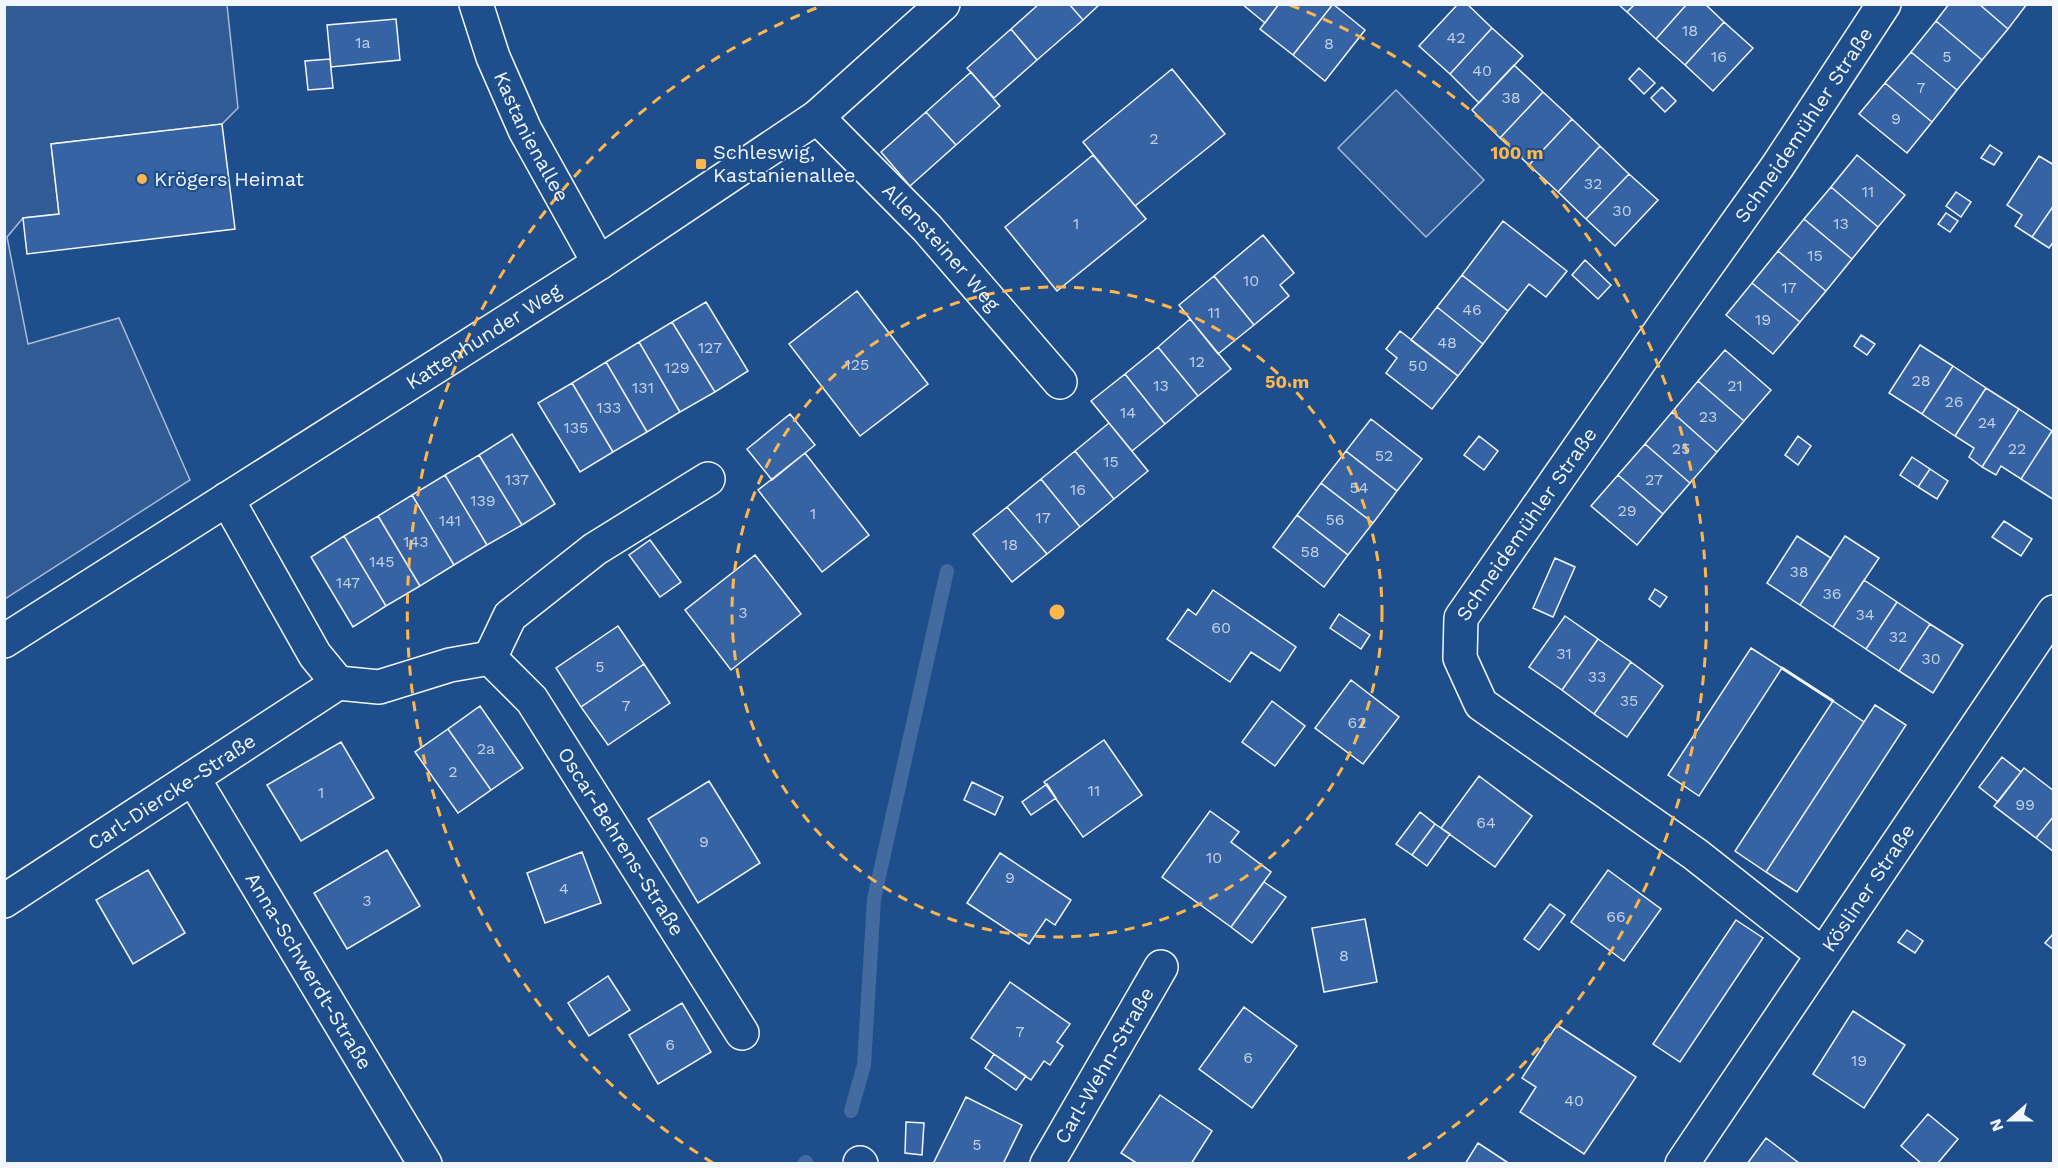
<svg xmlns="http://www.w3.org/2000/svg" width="2058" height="1168" font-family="'Work Sans',sans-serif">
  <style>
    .built { fill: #305b95; stroke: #a8bbd7; stroke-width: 1.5 }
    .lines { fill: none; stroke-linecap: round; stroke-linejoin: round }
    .stream { stroke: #446ba0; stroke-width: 14 }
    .building { fill: #3563a3; stroke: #f2f6ff; stroke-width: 1.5 }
    .street-casing { stroke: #f2f6ff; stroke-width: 36 }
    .secondary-casing { stroke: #f2f6ff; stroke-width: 36 }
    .street { stroke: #1f4e8c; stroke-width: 33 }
    .secondary { stroke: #1f4e8c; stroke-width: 33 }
    .wall { stroke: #f2f6ff; stroke-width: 3 }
    .ring { fill: none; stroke: #ffb74d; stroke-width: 3; stroke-dasharray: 10 8 }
    .poi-dot { fill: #ffb74d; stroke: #1f4e8c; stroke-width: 2 }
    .labels { text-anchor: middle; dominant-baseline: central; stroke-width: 4.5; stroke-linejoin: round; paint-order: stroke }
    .number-label { font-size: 16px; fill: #c3d1e8 }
    .street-label { font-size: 20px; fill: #f2f6ff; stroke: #1f4e8c }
    .poi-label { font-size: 20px; fill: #f2f6ff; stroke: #1f4e8c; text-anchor: start }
    .centre { fill: #ffb74d; stroke: #1f4e8c; stroke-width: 3 }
    .ring-label { font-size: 18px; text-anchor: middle; font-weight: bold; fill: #ffb74d; stroke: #1f4e8c; stroke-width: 4.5; stroke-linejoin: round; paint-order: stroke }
  </style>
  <rect width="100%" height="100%" fill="#1f4e8c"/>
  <path class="built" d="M 5,5 L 227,5 L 238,108 L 222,124 L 51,144 L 59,214 L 23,218 L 7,237 L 28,344 L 119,318 L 190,480 L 5,599 Z
    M 1396,90 L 1484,180 L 1426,237 L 1338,148 Z"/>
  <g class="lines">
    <path class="stream" d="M 851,1111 L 864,1065 L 874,899 L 947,571
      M 804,1164 L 806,1162"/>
  </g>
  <path class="building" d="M 1039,4 L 1069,4 L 1083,20 L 1037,60 L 1011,29 Z
    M 1069,4 L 1100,4 L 1083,20 Z
    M 1242,4 L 1279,4 L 1265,23 Z
    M 1279,4 L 1333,4 L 1293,55 L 1260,29 Z
    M 1333,4 L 1365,30 L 1325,81 L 1293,55 Z
    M 1458,4 L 1467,4 L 1492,28 L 1450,74 L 1419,46 Z
    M 1618,4 L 1635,4 L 1627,12 Z
    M 1635,4 L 1687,4 L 1656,39 L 1627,12 Z
    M 1687,4 L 1705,4 L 1724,22 L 1685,65 L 1656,39 Z
    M 1949,4 L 1979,4 L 2008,29 L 1982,60 L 1936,21 Z
    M 1979,4 L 2027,4 L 2008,29 Z
    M 396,19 L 400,60 L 331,67 L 327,25 Z
    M 1936,21 L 1982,60 L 1957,90 L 1911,52 Z
    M 1724,22 L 1753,48 L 1713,91 L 1685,65 Z
    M 1492,28 L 1523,56 L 1479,103 L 1450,74 Z
    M 1011,29 L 1037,60 L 994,98 L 967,68 Z
    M 1911,52 L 1957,90 L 1932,122 L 1885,83 Z
    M 330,59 L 333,88 L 308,90 L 305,61 Z
    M 1514,65 L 1543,92 L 1500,138 L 1472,110 Z
    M 1639,68 L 1655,83 L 1644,94 L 1629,79 Z
    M 1172,69 L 1225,134 L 1135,206 L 1083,142 Z
    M 971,72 L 1000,106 L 956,145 L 926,112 Z
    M 1885,83 L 1932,122 L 1907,153 L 1859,114 Z
    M 1662,87 L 1676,101 L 1665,112 L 1651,98 Z
    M 1543,92 L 1572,119 L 1529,165 L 1500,138 Z
    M 926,112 L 956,145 L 910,186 L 881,152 Z
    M 1572,119 L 1600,146 L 1558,192 L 1529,165 Z
    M 222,124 L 235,229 L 27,254 L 23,218 L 59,214 L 51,144 Z
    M 1990,145 L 2002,153 L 1994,165 L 1981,158 Z
    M 1600,146 L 1629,174 L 1586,219 L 1558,192 Z
    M 1093,155 L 1146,219 L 1057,291 L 1005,227 Z
    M 1857,155 L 1905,195 L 1878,227 L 1831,187 Z
    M 2039,156 L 2054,165 L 2054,205 L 2032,237 L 2015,226 L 2022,215 L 2007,205 Z
    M 1629,174 L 1658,200 L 1615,246 L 1586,219 Z
    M 1831,187 L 1878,227 L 1852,259 L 1804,219 Z
    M 1956,192 L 1971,202 L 1961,217 L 1946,206 Z
    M 2054,205 L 2054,241 L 2049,248 L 2032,237 Z
    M 1946,213 L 1958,221 L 1950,232 L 1938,224 Z
    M 1804,219 L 1852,259 L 1826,291 L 1778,251 Z
    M 1503,221 L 1567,271 L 1546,297 L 1529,284 L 1508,311 L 1462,275 Z
    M 1263,235 L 1294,273 L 1280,285 L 1289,296 L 1254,325 L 1214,276 Z
    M 1778,251 L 1826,291 L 1800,322 L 1752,283 Z
    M 1585,260 L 1611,285 L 1598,299 L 1572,275 Z
    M 1462,275 L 1508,311 L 1483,344 L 1437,307 Z
    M 1214,276 L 1254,325 L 1218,354 L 1179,305 Z
    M 1752,283 L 1800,322 L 1773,354 L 1726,315 Z
    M 857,291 L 928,384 L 860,436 L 789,344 Z
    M 706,302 L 748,371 L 715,392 L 672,322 Z
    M 1437,307 L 1483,344 L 1458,376 L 1411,340 Z
    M 1190,319 L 1231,369 L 1198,396 L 1158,347 Z
    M 672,322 L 715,392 L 680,412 L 639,342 Z
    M 1400,331 L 1458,376 L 1432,409 L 1386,373 L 1397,358 L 1386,349 Z
    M 1861,335 L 1875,344 L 1867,355 L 1854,346 Z
    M 639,342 L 680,412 L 647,432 L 606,362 Z
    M 1920,345 L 1953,366 L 1922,414 L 1889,393 Z
    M 1158,347 L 1198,396 L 1165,424 L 1125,374 Z
    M 1725,350 L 1771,390 L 1744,421 L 1698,381 Z
    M 606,362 L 647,432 L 613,452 L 572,383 Z
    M 1953,366 L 1986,388 L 1955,436 L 1922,414 Z
    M 1125,374 L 1165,424 L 1132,451 L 1091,401 Z
    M 1698,381 L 1744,421 L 1717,452 L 1672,412 Z
    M 572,383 L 613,452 L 580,472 L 538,403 Z
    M 1986,388 L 2019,409 L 1982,467 L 1969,457 L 1974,448 L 1955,436 Z
    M 2019,409 L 2052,431 L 2021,479 L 2001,466 L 1996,475 L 1982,467 Z
    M 1672,412 L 1717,452 L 1690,483 L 1645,444 Z
    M 790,414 L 815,445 L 772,480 L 747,449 Z
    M 1371,419 L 1422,459 L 1397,491 L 1346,451 Z
    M 1109,423 L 1148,471 L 1114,499 L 1075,451 Z
    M 2052,431 L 2054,432 L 2054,500 L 2021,479 Z
    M 512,434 L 555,504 L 522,525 L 479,455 Z
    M 1479,436 L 1498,451 L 1484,470 L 1464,455 Z
    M 1798,436 L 1811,446 L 1798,465 L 1785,455 Z
    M 1645,444 L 1690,483 L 1663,514 L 1618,475 Z
    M 1075,451 L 1114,499 L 1080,527 L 1041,479 Z
    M 1346,451 L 1397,491 L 1373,523 L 1321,483 Z
    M 805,453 L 869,535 L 822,572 L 758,490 Z
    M 479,455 L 522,525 L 487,545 L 445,475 Z
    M 1912,457 L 1930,469 L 1918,487 L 1900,475 Z
    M 1930,469 L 1948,481 L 1937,499 L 1918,487 Z
    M 445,475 L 487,545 L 454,565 L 412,495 Z
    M 1618,475 L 1663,514 L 1637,545 L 1591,506 Z
    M 1041,479 L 1080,527 L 1047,554 L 1007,507 Z
    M 1321,483 L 1373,523 L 1348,555 L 1297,515 Z
    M 412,495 L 454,565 L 420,586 L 378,516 Z
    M 1007,507 L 1047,554 L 1012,582 L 973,534 Z
    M 1297,515 L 1348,555 L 1324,587 L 1273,547 Z
    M 378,516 L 420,586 L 386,606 L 344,536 Z
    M 2004,521 L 2032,539 L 2021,556 L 1992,537 Z
    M 344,536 L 386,606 L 353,627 L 311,557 Z
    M 1797,536 L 1831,558 L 1800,605 L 1767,583 Z
    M 1845,536 L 1879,558 L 1833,627 L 1800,605 Z
    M 650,540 L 681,582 L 660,597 L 629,555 Z
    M 755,555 L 801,614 L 731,670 L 685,610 Z
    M 1555,558 L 1575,567 L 1553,617 L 1533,608 Z
    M 1864,580 L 1897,602 L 1866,649 L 1833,627 Z
    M 1655,589 L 1667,597 L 1660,607 L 1649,599 Z
    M 1213,590 L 1296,647 L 1280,671 L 1251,652 L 1230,682 L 1167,639 L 1188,609 L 1196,615 Z
    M 1897,602 L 1930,624 L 1899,671 L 1866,649 Z
    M 1339,614 L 1370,635 L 1361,649 L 1330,628 Z
    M 1565,616 L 1598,639 L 1562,690 L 1529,667 Z
    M 1930,624 L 1963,645 L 1933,693 L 1899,671 Z
    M 618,626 L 644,664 L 581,707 L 556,668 Z
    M 1598,639 L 1631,662 L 1594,714 L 1562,690 Z
    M 1751,648 L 1782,668 L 1699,796 L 1668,775 Z
    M 1631,662 L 1663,686 L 1627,737 L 1594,714 Z
    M 644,664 L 670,703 L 608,745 L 581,707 Z
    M 1351,680 L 1399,717 L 1363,764 L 1315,728 Z
    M 1272,701 L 1305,726 L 1275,766 L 1242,742 Z
    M 1833,701 L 1864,722 L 1766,872 L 1735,851 Z
    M 1875,705 L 1906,725 L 1797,892 L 1766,872 Z
    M 480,706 L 523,768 L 491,790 L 448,729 Z
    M 448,729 L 491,790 L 458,813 L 415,752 Z
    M 1104,740 L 1142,795 L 1083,837 L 1044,782 Z
    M 341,742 L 374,798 L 301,841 L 267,785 Z
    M 2002,757 L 2021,772 L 1998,802 L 1979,787 Z
    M 2024,768 L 2054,791 L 2054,816 L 2036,838 L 1994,806 Z
    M 1479,776 L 1532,816 L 1495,867 L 1441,828 Z
    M 709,781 L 760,863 L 698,903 L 648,819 Z
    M 972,782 L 1003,797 L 995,815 L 964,800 Z
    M 1047,784 L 1056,798 L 1031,815 L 1022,802 Z
    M 1210,811 L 1239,832 L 1231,842 L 1271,872 L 1231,927 L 1162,877 Z
    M 1420,812 L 1435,824 L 1412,855 L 1396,844 Z
    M 2054,816 L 2054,852 L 2036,838 Z
    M 1435,824 L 1450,834 L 1427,866 L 1412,855 Z
    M 387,850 L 420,906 L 347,949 L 314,893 Z
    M 582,852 L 601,903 L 545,923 L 527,873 Z
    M 1000,853 L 1071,900 L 1055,925 L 1046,919 L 1029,944 L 967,903 Z
    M 148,870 L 185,933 L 133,964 L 96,900 Z
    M 1608,870 L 1661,909 L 1624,961 L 1571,922 Z
    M 1264,882 L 1286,897 L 1252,943 L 1231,927 Z
    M 1550,904 L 1565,915 L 1539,950 L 1524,939 Z
    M 1365,919 L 1377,982 L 1324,992 L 1312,928 Z
    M 1736,920 L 1763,938 L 1680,1062 L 1653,1044 Z
    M 1907,930 L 1923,941 L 1915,953 L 1898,942 Z
    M 2054,933 L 2054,950 L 2045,943 Z
    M 608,976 L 630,1010 L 589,1036 L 568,1003 Z
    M 1010,982 L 1070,1024 L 1057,1042 L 1063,1046 L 1050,1065 L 1044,1061 L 1031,1080 L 971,1038 Z
    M 682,1003 L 711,1052 L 658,1084 L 629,1035 Z
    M 1244,1007 L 1297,1046 L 1252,1108 L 1199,1069 Z
    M 1853,1011 L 1905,1045 L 1864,1108 L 1813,1074 Z
    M 1557,1025 L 1636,1077 L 1584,1154 L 1520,1112 L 1536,1087 L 1522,1078 Z
    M 994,1054 L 1026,1076 L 1016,1090 L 985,1068 Z
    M 1160,1095 L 1212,1131 L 1191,1164 L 1138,1164 L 1121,1153 Z
    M 966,1097 L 1022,1125 L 1003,1164 L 933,1164 Z
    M 1928,1114 L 1958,1139 L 1937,1164 L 1922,1164 L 1901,1146 Z
    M 906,1122 L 924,1123 L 922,1155 L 905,1153 Z
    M 1766,1138 L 1799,1163 L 1800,1164 L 1747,1164 Z
    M 1478,1143 L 1510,1164 L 1465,1164 Z"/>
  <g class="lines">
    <g class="street-casing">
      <g id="street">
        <path id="s1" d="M 476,4 L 493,57 L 525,130 L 599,263"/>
        <path id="s2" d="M 817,117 L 927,228 L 1060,382"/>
        <path id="s3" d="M 227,499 L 315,655 L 338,683 L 379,687 L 450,665 L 490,658 L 532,700 L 742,1033"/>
        <path d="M 490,658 L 510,616 L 595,549 L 708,479"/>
        <path id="s4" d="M 193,778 L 425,1164"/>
        <path id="s5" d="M 4,901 L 338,683"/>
        <path id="s6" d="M 1822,954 L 1695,854 L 1481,704 L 1460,658 L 1461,618 L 1668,320 L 1777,167 L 1884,4"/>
        <path d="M 860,1163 L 861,1164"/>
        <path id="s7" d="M 1047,1164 L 1161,967"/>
        <path id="s8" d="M 1682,1164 L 2054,612"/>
      </g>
    </g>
    <g class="secondary-casing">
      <g id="secondary">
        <path id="s9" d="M 4,641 L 599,263 L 817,117 L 943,4"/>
      </g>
    </g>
    <use href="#street" class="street"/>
    <use href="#secondary" class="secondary"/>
    <path class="wall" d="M 1782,668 L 1833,701"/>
  </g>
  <g class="ring">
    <circle cx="1057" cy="612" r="325"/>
    <path d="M713 1163A650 650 0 0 1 824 5M1290 5A650 650 0 0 1 1401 1163"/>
  </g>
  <g class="poi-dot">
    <rect x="695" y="158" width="12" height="12" rx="3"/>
    <circle cx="142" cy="179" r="6"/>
  </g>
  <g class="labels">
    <g class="number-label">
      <text x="1690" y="30">18</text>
      <text x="1456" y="37">42</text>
      <text x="363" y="42">1a</text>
      <text x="1329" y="43">8</text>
      <text x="1719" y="56">16</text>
      <text x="1947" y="56">5</text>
      <text x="1482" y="70">40</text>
      <text x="1921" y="87">7</text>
      <text x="1511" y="97">38</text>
      <text x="1896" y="118">9</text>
      <text x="1154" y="138">2</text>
      <text x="1593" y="183">32</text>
      <text x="1868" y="191">11</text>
      <text x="1622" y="210">30</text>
      <text x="1076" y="223">1</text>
      <text x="1841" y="223">13</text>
      <text x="1815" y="255">15</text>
      <text x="1251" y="280">10</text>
      <text x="1789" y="287">17</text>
      <text x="1472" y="309">46</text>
      <text x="1214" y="312">11</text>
      <text x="1763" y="319">19</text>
      <text x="1447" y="342">48</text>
      <text x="710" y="347">127</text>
      <text x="1197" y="361">12</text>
      <text x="857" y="364">125</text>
      <text x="1418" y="365">50</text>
      <text x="677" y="367">129</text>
      <text x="1921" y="380">28</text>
      <text x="1161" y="385">13</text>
      <text x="1735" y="385">21</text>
      <text x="643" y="387">131</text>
      <text x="1954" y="401">26</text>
      <text x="609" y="407">133</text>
      <text x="1128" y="412">14</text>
      <text x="1708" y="416">23</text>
      <text x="1987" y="422">24</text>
      <text x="576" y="427">135</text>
      <text x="1681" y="448">25</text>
      <text x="2017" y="448">22</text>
      <text x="1384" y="455">52</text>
      <text x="1111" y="461">15</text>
      <text x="517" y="479">137</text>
      <text x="1654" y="479">27</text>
      <text x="1359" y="487">54</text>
      <text x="1078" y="489">16</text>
      <text x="483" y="500">139</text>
      <text x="1627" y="510">29</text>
      <text x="813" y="513">1</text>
      <text x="1043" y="517">17</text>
      <text x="1335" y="519">56</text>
      <text x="450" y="520">141</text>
      <text x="416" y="541">143</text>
      <text x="1010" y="544">18</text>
      <text x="1310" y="551">58</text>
      <text x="382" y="561">145</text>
      <text x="1799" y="571">38</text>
      <text x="348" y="582">147</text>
      <text x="1832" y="593">36</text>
      <text x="743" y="612">3</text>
      <text x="1865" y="614">34</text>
      <text x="1221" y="627">60</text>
      <text x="1898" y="636">32</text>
      <text x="1564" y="653">31</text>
      <text x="1931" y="658">30</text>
      <text x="600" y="666">5</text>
      <text x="1597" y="676">33</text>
      <text x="1629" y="700">35</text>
      <text x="626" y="705">7</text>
      <text x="1357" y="722">62</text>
      <text x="486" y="748">2a</text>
      <text x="453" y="771">2</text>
      <text x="1094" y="790">11</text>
      <text x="321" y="792">1</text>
      <text x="2025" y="804">99</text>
      <text x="1486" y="822">64</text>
      <text x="704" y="841">9</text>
      <text x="1214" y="857">10</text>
      <text x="1010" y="877">9</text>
      <text x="564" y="888">4</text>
      <text x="367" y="900">3</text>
      <text x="1616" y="916">66</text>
      <text x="1344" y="955">8</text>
      <text x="1020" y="1031">7</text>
      <text x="670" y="1044">6</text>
      <text x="1248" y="1057">6</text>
      <text x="1859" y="1060">19</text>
      <text x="1574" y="1100">40</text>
      <text x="977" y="1144">5</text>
    </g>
    <g class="street-label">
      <text stroke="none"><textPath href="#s6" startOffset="1114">Schneidemühler Straße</textPath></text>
      <text stroke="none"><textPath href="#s1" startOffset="144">Kastanienallee</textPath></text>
      <text stroke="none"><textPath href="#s2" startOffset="180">Allensteiner Weg</textPath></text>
      <text stroke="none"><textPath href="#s9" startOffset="568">Kattenhunder Weg</textPath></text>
      <text stroke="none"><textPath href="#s6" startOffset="628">Schneidemühler Straße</textPath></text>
      <text stroke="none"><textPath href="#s5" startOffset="200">Carl-Diercke-Straße</textPath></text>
      <text stroke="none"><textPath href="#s3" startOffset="598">Oscar-Behrens-Straße</textPath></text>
      <text stroke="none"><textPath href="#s8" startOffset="333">Kösliner Straße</textPath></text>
      <text stroke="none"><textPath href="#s4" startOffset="225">Anna-Schwerdt-Straße</textPath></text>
      <text stroke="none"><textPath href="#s7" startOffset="114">Carl-Wehn-Straße</textPath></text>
    </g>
    <g class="poi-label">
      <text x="713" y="152">Schleswig,<tspan x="713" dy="23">Kastanienallee</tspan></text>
      <text x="154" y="179">Krögers Heimat</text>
    </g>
  </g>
  <circle cx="1057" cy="612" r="9" class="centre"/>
  <g class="ring-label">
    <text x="1517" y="159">100 m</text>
    <text x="1287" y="388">50 m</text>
  </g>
  <rect width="2058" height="1168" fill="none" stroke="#f2f6ff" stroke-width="12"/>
  <g transform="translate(2010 1120) rotate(249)" stroke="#1f4e8c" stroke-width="4.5" paint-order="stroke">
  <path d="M0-4.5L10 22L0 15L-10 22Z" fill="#f2f6ff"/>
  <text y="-9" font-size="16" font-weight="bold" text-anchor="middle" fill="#f2f6ff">N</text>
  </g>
</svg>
